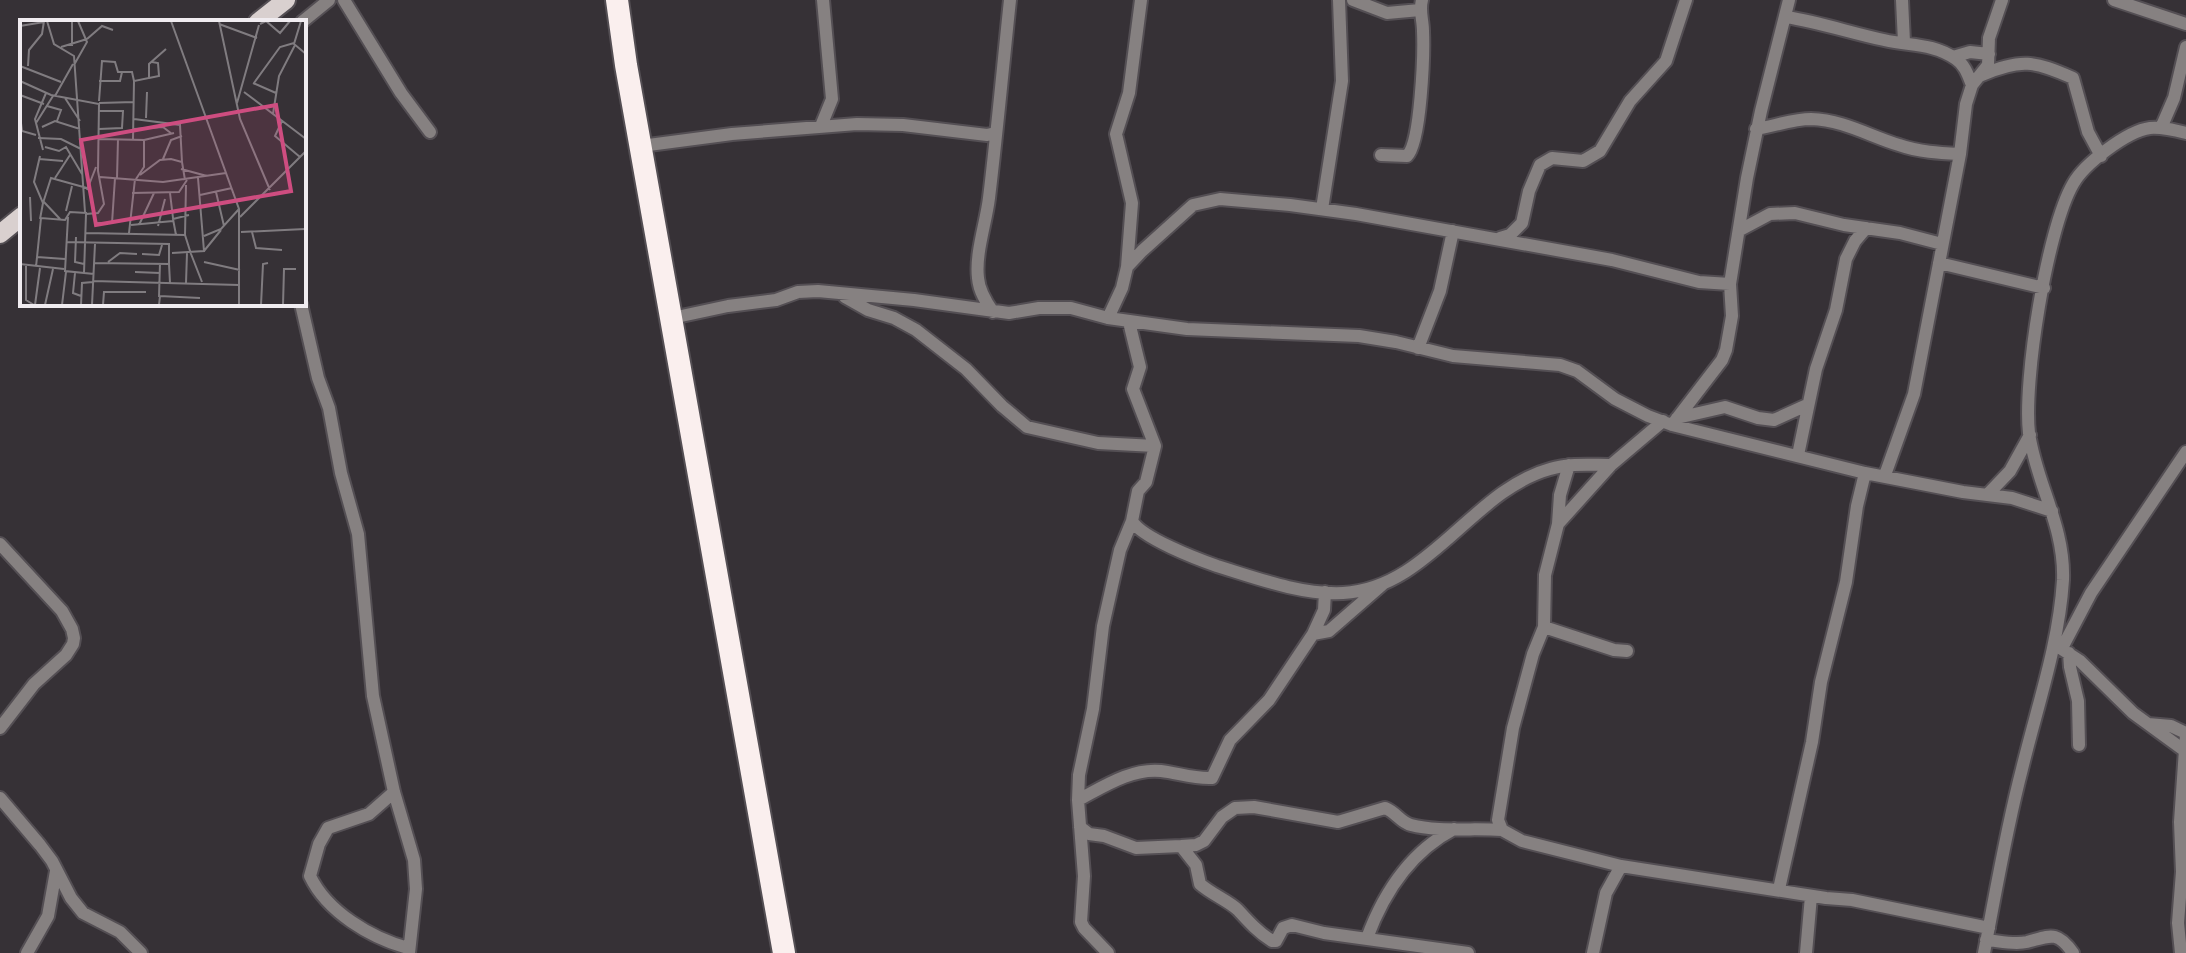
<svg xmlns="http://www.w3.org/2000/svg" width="2186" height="953" font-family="Karla,sans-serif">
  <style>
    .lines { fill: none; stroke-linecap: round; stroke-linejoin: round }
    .street-casing { stroke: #544f54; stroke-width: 16 }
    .primary-casing { stroke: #544f54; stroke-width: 22 }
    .highway-casing { stroke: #544f54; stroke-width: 26 }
    .street { stroke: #868181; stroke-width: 12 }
    .primary { stroke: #d9d0cf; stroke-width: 18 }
    .highway { stroke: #faefee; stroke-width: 22 }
    .inset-road { fill: none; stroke: #807c80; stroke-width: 2 }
    .view { fill: #ce4d80; fill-opacity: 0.15; stroke: #ce4d80; stroke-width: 4 }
    .inset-edge { fill: none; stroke: #f0ecf0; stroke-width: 4 }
  </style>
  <rect width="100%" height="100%" fill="#363136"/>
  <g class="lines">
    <g class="street-casing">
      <path id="street" d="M 344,0 L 401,93 L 430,132
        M 1353,0 L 1387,13 L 1420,10
        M 1902,0 L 1904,42
        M 2114,0 L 2186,24
        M 1786,17 C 1819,22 1851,33 1884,40 C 1909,46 1933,43 1956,59 C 1965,65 1968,75 1972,85
        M 302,22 L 329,0
        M 1953,57 L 1970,52 L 1989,54
        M 1982,75 C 2021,58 2034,61 2073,78 L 2088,132 L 2101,156
        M 821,126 L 832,99 L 823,0
        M 2161,128 L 2174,98 L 2186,47
        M 1756,129 C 1774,126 1794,119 1811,119 C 1844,120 1869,136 1899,145 C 1919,152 1940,153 1960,154
        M 641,146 L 732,134 L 857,124 L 903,125 L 987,135 L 995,133
        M 1381,155 L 1407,156 C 1421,143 1424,53 1423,31 C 1423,20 1419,11 1422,0
        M 1322,209 L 1342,81 L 1339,0
        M 1740,230 L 1770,214 L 1795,213 L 1844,225 L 1900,233 L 1942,244
        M 1500,238 L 1510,235 L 1522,223 L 1529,191 L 1540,165 L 1552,158 L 1583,161 L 1600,151 L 1630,101 L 1666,61 L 1686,0
        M 1939,263 L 2044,288
        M 1127,267 L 1132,203 L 1116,134 L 1129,93 L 1141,0
        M 845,297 L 868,310 L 894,318 L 916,330 L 966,369 L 1002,406 L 1027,427 L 1098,443 L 1155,446
        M 301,304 L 318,378 L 329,408 L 341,473 L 358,534 L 373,696 L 394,792 L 414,860 L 416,889 L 409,953
        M 993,312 C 986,302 979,291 978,278 C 975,254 986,223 989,198 C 997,132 1003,66 1010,0
        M 672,318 L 728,306 L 776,300 L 798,292 L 818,291 L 914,300 L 1009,313 L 1039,308 L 1071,308 L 1108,318 L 1187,329 L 1359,336 L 1396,342 L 1453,356 L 1560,365 L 1577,371 L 1615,399 L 1648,416 L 1672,425 L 1865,473 L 1963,492 L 2012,498 L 2052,511
        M 1108,318 L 1122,288 L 1127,267 L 1142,251 L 1193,205 L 1220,199 L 1290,205 L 1356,214 L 1612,260 L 1699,282 L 1730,284
        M 1129,322 L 1140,367 L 1133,389 L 1155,446 L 1146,482 L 1138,491 L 1132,521 C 1142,538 1197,559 1217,566 C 1256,578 1301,595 1343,593 C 1428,589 1473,490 1550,469 C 1570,463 1591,465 1611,465
        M 1418,348 L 1440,291 L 1453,231
        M 1677,418 L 1725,407 L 1758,418 L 1774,420 L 1807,405
        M 1663,421 L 1611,465 L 1558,524 L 1545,575 L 1544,627 L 1533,654 L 1513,728 L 1498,820 L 1502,830 L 1522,841 L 1621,866 L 1826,898 L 1852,900 L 1989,928
        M 1672,425 L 1722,360 L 1726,350 L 1732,316 L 1730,284 L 1747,178 L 1761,111 L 1789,0
        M 1798,455 L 1816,369 L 1836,310 L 1846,259 L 1855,241 L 1866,228
        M 1885,475 L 1914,394 L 1960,154 L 1966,104 L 1972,85 L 1988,65 L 1989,38 L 2002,0
        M 1989,493 L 2010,471 L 2030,435
        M 1558,524 L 1560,495 L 1569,465
        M 0,544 L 62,611 L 72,629 L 74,638 L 73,644 L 66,655 L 34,684 L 0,728
        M 1544,627 L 1614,650 L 1627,651
        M 1313,634 L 1329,631 L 1383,584
        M 2057,646 L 2080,661 L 2133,713 L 2185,751
        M 2062,648 L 2091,593 L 2186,452
        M 2069,653 L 2070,667 L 2078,701 L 2079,745
        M 2148,724 L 2171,726 L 2186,733
        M 394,792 L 369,814 L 328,828 L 319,844 L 310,876 C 327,912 371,938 408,948
        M 0,798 L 40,845 L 52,861 L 71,898 L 83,913 L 120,932 L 141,953
        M 1078,800 C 1103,787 1131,768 1161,771 C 1178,773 1194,779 1212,778 L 1230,740 L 1269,700 L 1313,634 L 1324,610 L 1325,592
        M 1080,827 L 1089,834 L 1104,836 L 1136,848 L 1181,846 L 1196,845 L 1204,841 L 1222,817 L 1235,808 L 1254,807 L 1338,822 L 1385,808 C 1396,812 1400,822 1411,825 C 1437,832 1475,828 1502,830
        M 1181,846 L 1196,865 L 1200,884 C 1211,894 1229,901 1238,910 C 1249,922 1258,932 1272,941 L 1276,941 L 1283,928 L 1292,925 L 1324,933 L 1468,953
        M 1779,889 L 1812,742 L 1821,682 L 1846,582 L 1857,506 L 1865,473
        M 1367,938 C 1384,892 1410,852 1454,829
        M 1986,940 C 1999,941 2014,945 2027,942 C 2050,936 2057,930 2073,953
        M 27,953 L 48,916 L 56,871
        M 1108,953 L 1084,928 L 1081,922 L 1084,876 L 1078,800 L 1079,775 L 1093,709 L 1103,626 L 1120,550 L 1132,521
        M 1593,953 L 1606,893 L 1621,866
        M 1806,953 L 1811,896
        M 1984,953 C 1996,891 2006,830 2022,769 C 2037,707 2059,644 2063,580 C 2065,526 2036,483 2029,433 C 2023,381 2047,229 2073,184 C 2084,164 2127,131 2150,128 C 2162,127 2174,130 2186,133
        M 2181,953 L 2178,923 L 2182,872 L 2180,822 L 2186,735"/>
    </g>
    <g class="primary-casing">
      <path id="primary" d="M 258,22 L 286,0
        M 0,234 L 22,216"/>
    </g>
    <g class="highway-casing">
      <path id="highway" d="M 617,0 L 626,65 L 784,953"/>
    </g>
    <use href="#street" class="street"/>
    <use href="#primary" class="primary"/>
    <use href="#highway" class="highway"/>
  </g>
  <g transform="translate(20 20)">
    <rect width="286" height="286" fill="#363136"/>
    <path class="inset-road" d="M 27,1 L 34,24 L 54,36 L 65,192M 52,1 L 52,26M 151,1 L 219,189 L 219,285M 199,1 L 220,99 L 250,170M 281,1 L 274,24 L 286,34M 199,4 L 237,18M 240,4 L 246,1 L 260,13 L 270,1M 0,6 L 24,2M 67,19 L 82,6 L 93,10M 41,27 L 67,19M 54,45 L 67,22 L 58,1M 0,46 L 41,62M 8,46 L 9,30 L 22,14 L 24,1M 129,58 L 139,56 L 138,43 L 132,42M 0,61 L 31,75 L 79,84 L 78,151 L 84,184 L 78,193 L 66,194 L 64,253M 79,61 L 100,61 L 102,52M 233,63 L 256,73M 234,63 L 260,27 L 274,23M 224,72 L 286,119M 0,75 L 24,84M 35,76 L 53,44M 45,78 L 60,101M 79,81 L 82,41 L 95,42 L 98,52 L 112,52 L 114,61M 79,83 L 114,82M 217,83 L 239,5M 27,86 L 41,90 L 37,101M 79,91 L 104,91M 253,94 L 259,56 L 275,25M 0,95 L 2,111 L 16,115M 126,98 L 127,72M 114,99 L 160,105 L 162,142M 262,101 L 255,116 L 280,137M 16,103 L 33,76M 22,107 L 35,101 L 60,109M 79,109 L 102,108 L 103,91M 114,109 L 143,107 L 152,114M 18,118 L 41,119 L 63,130M 79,119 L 124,120 L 124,147 L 116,159M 113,119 L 114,61 L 129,58 L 129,44 L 146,29M 124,120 L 154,113M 25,127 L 39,131 L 46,127 L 62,154M 23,130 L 15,99 L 26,73M 20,136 L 14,162 L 23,183 L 20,199M 19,139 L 43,141M 143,139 L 151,120 L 162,116M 161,149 L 187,156M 120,155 L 140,140 L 151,139 L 162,142 L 165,160M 80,157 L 143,162 L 206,153M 35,158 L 50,135M 97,158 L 98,119M 67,170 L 76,147M 196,172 L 204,206M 112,173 L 159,172 L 167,160M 150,173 L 153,198M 180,175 L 212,168M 10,177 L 11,201M 23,181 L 40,199M 23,183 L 31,158 L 67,168M 46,191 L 52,166M 48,197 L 45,251 L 74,254M 220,197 L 286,131M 75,203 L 92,203 L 95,158M 111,205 L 153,201M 119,205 L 134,173M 138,206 L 145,179M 221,212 L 285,209M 232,212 L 236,228 L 262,230M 66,213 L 165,215 L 171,234M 109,213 L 115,159M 156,215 L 153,199 L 169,195M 165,215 L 166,165M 184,216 L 201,209 L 219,189M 56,217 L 55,242 L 64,244M 46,222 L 149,224 L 149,244M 184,231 L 201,210M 152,233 L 184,231 L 178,158M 122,234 L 139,235 L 142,225M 171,234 L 182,262M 17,237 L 45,239M 88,242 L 100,233 L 117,234M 184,242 L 220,250M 74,243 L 149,244 L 150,263M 0,244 L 44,249M 6,245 L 6,280 L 14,285M 16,247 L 21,198 L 45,200 L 50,192 L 67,193M 115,252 L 140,253M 55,253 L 53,273 L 61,276M 73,261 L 219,265M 166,263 L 167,233M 139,277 L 140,243M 15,285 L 20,248M 25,285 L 33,249M 42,285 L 46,252M 61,285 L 62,263 L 73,262M 72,285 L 75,224M 83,285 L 84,272 L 126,272M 139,285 L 140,276 L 180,278M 241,285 L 243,244 L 248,243M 263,285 L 264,249 L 276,249"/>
    <path class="view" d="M 256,85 L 271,171 L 76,205 L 61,120 Z"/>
    <rect width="286" height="286" class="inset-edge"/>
  </g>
</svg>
